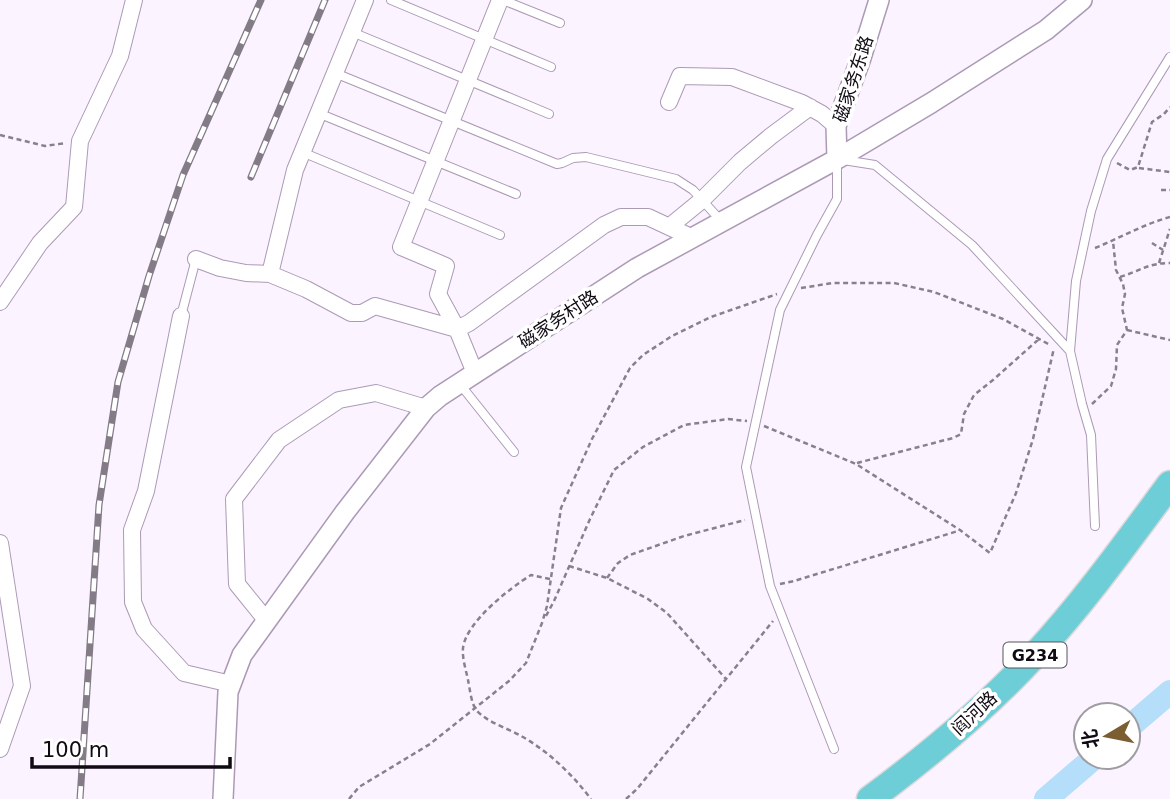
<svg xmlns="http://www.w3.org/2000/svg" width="1170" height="799" font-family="'DejaVu Sans','Noto Sans SC',sans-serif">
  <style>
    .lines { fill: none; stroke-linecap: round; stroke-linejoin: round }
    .river { stroke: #b4def9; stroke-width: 24 }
    .service-casing { stroke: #ac9ab5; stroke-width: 10 }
    .minor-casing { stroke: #ac9ab5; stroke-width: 18 }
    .tertiary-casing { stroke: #ac9ab5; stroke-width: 22 }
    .trunk-casing { stroke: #d9d8d9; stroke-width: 29 }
    .path { stroke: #88818b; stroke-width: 2.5; stroke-dasharray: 5 3.5; stroke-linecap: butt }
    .service { stroke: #fff; stroke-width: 8 }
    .minor { stroke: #fff; stroke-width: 16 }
    .tertiary { stroke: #fff; stroke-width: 19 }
    .trunk { stroke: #6eced7; stroke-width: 26 }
    .rail-casing { stroke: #837c87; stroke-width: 7 }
    .rail { stroke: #fff; stroke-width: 4.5; stroke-dasharray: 13; stroke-linecap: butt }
    .labels { text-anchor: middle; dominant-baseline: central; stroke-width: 7; stroke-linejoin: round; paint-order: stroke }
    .shield { fill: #fff; stroke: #58545a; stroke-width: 2 }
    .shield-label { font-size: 16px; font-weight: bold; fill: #100a13 }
    .street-label { font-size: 18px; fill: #100a13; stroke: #fff }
  </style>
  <rect width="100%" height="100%" fill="#fbf3ff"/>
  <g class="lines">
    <path class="river" d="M 1128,728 L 1170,692
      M 1046,799 L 1095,757"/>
    <g class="service-casing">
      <path id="service" d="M 391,0 L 551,67
        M 503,0 L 560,23
        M 352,32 L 549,114
        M 335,73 L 557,164 L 562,163 L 573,158 L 586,157 L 676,179 L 693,190 L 722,222
        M 318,113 L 516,194
        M 302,152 L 500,235
        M 181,316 L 196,259
        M 1070,351 L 1076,281 L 1091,211 L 1107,159 L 1170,57
        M 459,383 L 514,452
        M 834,749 L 770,586 L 746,467 L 780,310 L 817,235 L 837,199 L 837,159 L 875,165 L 972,245 L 1070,351 L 1082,404 L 1091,435 L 1095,526"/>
    </g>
    <g class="minor-casing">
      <path id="minor" d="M 669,102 L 680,76 L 732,77 L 802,103 L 822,114 L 836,126
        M 669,227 L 702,200 L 740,162 L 771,136 L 810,107
        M 196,259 L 220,268 L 246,273 L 270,274 L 306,289 L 351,313 L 362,313 L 375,306 L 457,329 L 469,323 L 604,225 L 621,217 L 648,217 L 693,238
        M 270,274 L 295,170 L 365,0
        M 0,302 L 40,243 L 74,207 L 80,141 L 120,56 L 134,0
        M 181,316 L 146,491 L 132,530 L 133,602 L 144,629 L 184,673 L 231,684
        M 475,373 L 457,329 L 438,294 L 446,266 L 401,247 L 500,0
        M 0,543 L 22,686 L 0,749
        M 267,621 L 237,584 L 234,499 L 279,440 L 339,400 L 376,393 L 426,408"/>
    </g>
    <g class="tertiary-casing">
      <path id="tertiary" d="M 837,159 L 836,126 L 860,61 L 879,0
        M 223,799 L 228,692 L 242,655 L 345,512 L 426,408 L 440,396 L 637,268 L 837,159 L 931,103 L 1046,30 L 1082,0"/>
    </g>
    <g class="trunk-casing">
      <path id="trunk" d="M 870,799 C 928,756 985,709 1035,655 C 1084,602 1127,542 1170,484"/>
    </g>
    <path class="path" d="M 0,135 L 45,146 L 66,143
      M 1117,163 L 1130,170 L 1138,167 L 1152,122 L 1164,114 L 1170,107
      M 1139,168 L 1170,172
      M 1161,190 L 1170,190
      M 1152,243 L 1163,250
      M 1095,248 C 1120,238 1144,224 1170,217
      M 1159,263 L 1170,229
      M 1120,277 C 1140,271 1148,263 1170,263
      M 801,288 L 833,283 L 894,283 L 934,292 L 1003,319 L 1050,345
      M 1127,330 L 1170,340
      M 1092,404 L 1111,386 L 1116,369 L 1117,345 L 1127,330 L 1122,308 L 1125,294 L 1123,284 L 1116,270 L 1113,241
      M 764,426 L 856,464 L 960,530 L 990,553 L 1016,493 L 1033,439 L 1054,348
      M 857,463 L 953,438 L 961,434 L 964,414 L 974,395 L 993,380 L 1039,339
      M 569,566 L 607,578 L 648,599 L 667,613 L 726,679
      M 607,578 L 618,563 L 630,555 L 684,536 L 745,520
      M 550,579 L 531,575 C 510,588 466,622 463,648 C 462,658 466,670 468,680 C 470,689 471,704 477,711 C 490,724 508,728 523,737 C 550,753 572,774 591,799
      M 780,584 L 794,581 L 958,531
      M 546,616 L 554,601 L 590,519 L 614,470 L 643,447 L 684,425 L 728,419 L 747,421
      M 349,799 L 359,787 L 430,744 L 509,681 L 526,663 L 542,623 L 547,606 L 561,508 L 592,439 L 630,368 L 643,355 L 672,336 L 711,317 L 777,294
      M 626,799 L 637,789 L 773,621"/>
    <use href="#service" class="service"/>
    <use href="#minor" class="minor"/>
    <use href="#tertiary" class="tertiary"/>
    <use href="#trunk" class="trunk"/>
    <g class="rail-casing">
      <path id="rail" d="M 251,177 L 325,0
        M 80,799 L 99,505 L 118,382 L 149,276 L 183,175 L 261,0"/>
    </g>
    <use href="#rail" class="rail"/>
  </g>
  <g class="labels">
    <rect class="shield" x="1003.5" y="642.5" width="63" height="25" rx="5"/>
    <g class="shield-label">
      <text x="1035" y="655">G234</text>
    </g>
    <g class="street-label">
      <text transform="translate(853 79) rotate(-72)">磁家务东路</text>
      <text transform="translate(558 319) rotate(-33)">磁家务村路</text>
      <text transform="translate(974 713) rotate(-43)">阎河路</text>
    </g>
  </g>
  <g transform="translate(1107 736) rotate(260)"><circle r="33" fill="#ffffff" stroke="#9f9da1" stroke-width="2"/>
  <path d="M0-5L12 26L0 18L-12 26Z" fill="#7b5d31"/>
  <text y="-10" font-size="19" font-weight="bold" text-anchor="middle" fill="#100a13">北</text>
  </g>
  <path d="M32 757v10h198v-10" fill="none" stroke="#100a13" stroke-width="3.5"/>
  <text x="42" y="757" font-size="21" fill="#100a13" stroke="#ffffff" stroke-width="5" paint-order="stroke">100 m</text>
</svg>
